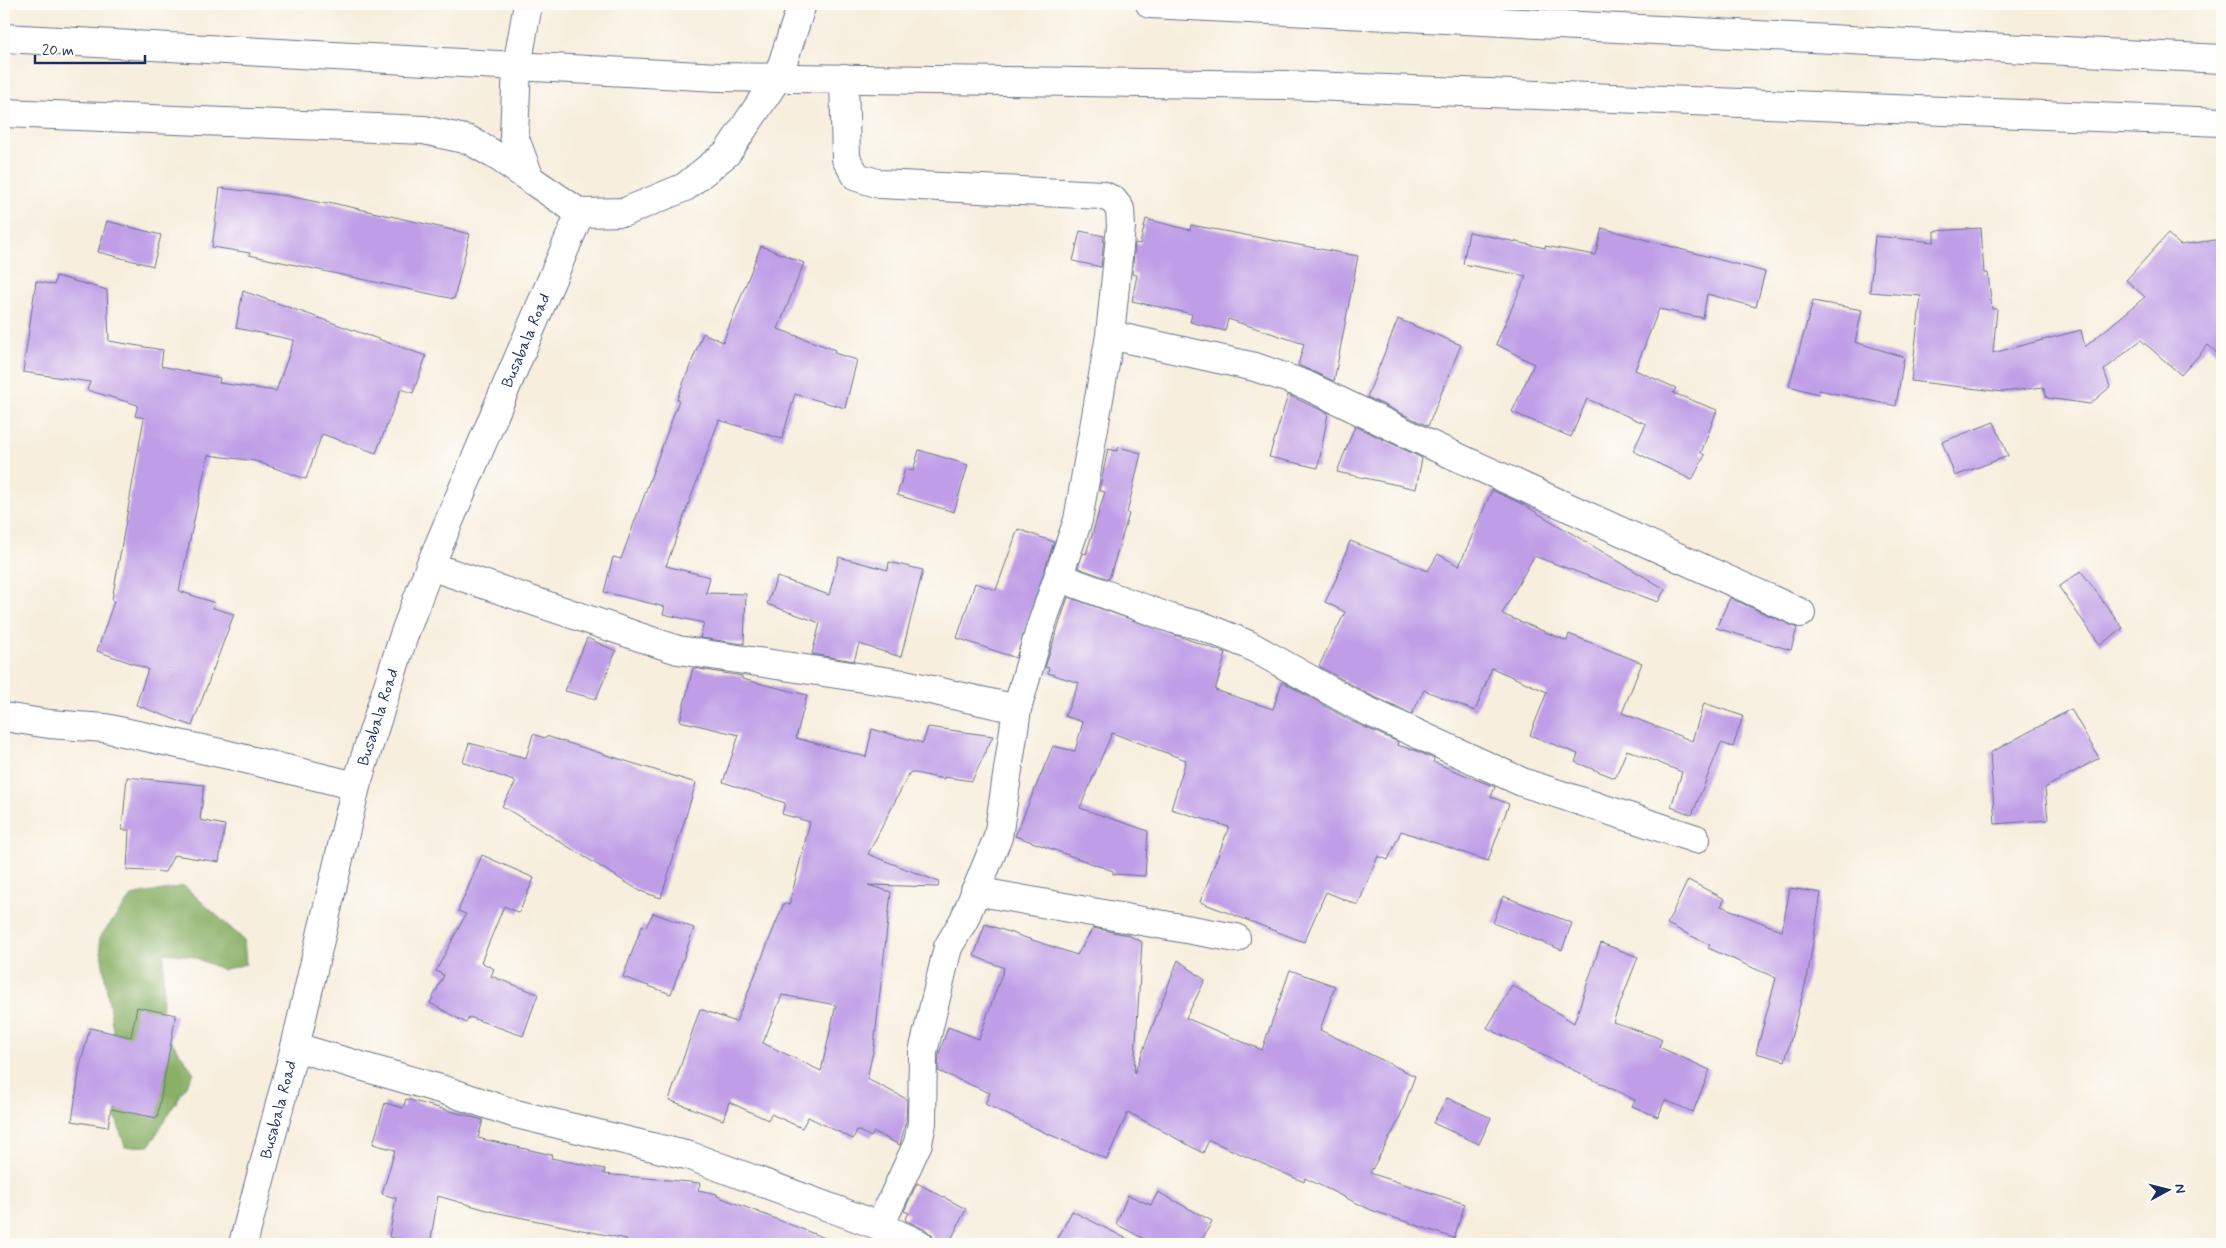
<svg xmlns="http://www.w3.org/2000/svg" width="2226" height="1248" font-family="Mynerve,sans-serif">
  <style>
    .forest { fill: #89b066; stroke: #527062 }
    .building { fill: #bf9ee7; fill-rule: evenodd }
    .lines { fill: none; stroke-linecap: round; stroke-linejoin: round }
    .minor-casing { stroke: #68728a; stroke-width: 30 }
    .tertiary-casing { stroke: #68728a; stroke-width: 30 }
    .trunk-casing { stroke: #68728a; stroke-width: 30 }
    .minor { stroke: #fff; stroke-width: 28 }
    .tertiary { stroke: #fff; stroke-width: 28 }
    .trunk { stroke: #fff; stroke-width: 28 }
    .labels { text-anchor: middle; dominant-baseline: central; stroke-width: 4; stroke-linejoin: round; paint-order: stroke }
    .street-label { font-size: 16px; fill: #1b2f5e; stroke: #fdfcf7 }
  </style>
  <rect width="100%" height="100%" fill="#fdfcf7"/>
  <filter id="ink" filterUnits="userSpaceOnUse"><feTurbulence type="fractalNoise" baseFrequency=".02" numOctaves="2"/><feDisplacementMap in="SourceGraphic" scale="10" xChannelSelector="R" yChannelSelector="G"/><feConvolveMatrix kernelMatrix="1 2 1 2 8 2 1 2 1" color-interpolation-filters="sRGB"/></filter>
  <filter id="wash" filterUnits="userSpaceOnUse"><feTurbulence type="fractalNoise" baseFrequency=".0096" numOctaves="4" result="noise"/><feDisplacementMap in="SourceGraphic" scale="20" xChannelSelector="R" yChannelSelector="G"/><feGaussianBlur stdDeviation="1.12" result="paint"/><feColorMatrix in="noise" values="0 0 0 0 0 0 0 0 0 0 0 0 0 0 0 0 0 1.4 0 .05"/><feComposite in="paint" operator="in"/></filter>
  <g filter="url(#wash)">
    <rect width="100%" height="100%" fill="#f7eedd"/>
    <path class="forest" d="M 184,886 L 244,940 L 246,964 L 223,970 L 192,956 L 164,953 L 162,1028 L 194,1073 L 149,1146 L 125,1147 L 116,1118 L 119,1070 L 99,938 L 132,896 Z"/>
    <g id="blocks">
      <path class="building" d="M 220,188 L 288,196 L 327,204 L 328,202 L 470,234 L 454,299 L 249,255 L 250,253 L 212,247 Z
        M 1146,219 L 1190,230 L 1191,225 L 1358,256 L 1334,381 L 1298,365 L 1304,344 L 1228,319 L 1225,331 L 1190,322 L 1192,314 L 1132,301 L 1137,275 L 1132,274 L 1135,243 L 1140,244 Z
        M 107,221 L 161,235 L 153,266 L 98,252 Z
        M 1602,228 L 1765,272 L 1756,307 L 1707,294 L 1703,318 L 1659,309 L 1635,370 L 1676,388 L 1673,393 L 1717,410 L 1701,453 L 1705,455 L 1692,480 L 1633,451 L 1646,424 L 1587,399 L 1571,437 L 1512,412 L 1534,364 L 1496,344 L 1526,276 L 1463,264 L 1469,232 L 1545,248 L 1545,246 L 1595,255 Z
        M 1981,228 L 1984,273 L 1988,273 L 1992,309 L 1997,309 L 1993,353 L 2081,330 L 2085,347 L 2145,297 L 2126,280 L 2168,234 L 2180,245 L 2222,239 L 2222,358 L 2208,345 L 2181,375 L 2141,340 L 2104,370 L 2110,387 L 2090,404 L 2047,398 L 2043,387 L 2003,392 L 1911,381 L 1921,296 L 1870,292 L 1875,236 L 1934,242 L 1934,231 Z
        M 1080,231 L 1104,236 L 1101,267 L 1073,261 Z
        M 761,246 L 804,263 L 778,329 L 835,350 L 834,353 L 857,360 L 845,408 L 795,394 L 782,439 L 719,420 L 666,566 L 710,577 L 706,593 L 746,594 L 744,644 L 700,638 L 704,623 L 663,614 L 665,607 L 604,592 L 613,557 L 621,559 L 679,400 L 677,399 L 703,333 L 723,342 Z
        M 56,276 L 107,290 L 109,341 L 163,350 L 161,366 L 220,378 L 219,383 L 276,391 L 294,340 L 236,328 L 243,291 L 426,356 L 413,393 L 401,389 L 376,453 L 322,434 L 306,479 L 255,461 L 208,455 L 179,591 L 215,603 L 213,608 L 234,614 L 192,726 L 136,705 L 148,669 L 97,651 L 114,601 L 112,600 L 144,418 L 135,416 L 138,405 L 87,390 L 90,382 L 23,372 L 36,281 L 54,285 Z
        M 1813,301 L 1862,310 L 1855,342 L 1904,357 L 1896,406 L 1819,390 L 1818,394 L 1789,386 Z
        M 1398,319 L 1461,345 L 1428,426 L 1367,397 Z
        M 1288,395 L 1328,413 L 1318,468 L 1269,457 Z
        M 1994,422 L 2008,456 L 1955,476 L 1942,442 Z
        M 1355,426 L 1422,458 L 1416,489 L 1337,472 Z
        M 1119,447 L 1141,453 L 1127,513 L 1129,514 L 1109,579 L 1078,568 L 1083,553 L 1086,554 L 1105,492 L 1099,491 L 1108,449 L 1117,451 Z
        M 919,450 L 968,465 L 954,512 L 897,495 L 905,469 L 913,471 Z
        M 1492,490 L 1524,505 L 1665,589 L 1658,602 L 1534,556 L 1502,614 L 1567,641 L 1569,634 L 1642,663 L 1622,713 L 1692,741 L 1704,703 L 1743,716 L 1733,747 L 1721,743 L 1692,815 L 1671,807 L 1682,772 L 1627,750 L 1615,778 L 1575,762 L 1578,754 L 1530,735 L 1547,692 L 1492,668 L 1475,711 L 1424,690 L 1412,714 L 1368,694 L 1319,666 L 1345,612 L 1325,602 L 1338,575 L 1350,541 L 1428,571 L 1438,554 L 1459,566 Z
        M 1018,529 L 1054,542 L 1016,658 L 957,638 L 975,583 L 996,590 Z
        M 839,557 L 888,570 L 889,562 L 923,570 L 901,657 L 859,644 L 854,661 L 812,654 L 820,623 L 767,604 L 777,577 L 829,595 Z
        M 2081,571 L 2123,628 L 2100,645 L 2059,587 Z
        M 1068,597 L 1226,653 L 1215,690 L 1273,709 L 1282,682 L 1283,682 L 1353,722 L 1398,742 L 1397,745 L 1417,751 L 1434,759 L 1433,762 L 1495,787 L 1491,797 L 1509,804 L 1488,861 L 1401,831 L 1388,860 L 1378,856 L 1358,905 L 1326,892 L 1304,942 L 1200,902 L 1229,827 L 1171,809 L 1186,760 L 1112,733 L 1080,808 L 1148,831 L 1145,876 L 1113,874 L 1113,871 L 1015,836 L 1053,746 L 1075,751 L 1083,722 L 1065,716 L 1079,683 L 1048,673 L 1049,668 L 1045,667 Z
        M 1730,598 L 1797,628 L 1791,650 L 1716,628 Z
        M 587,638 L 616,651 L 596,699 L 565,691 Z
        M 693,668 L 742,676 L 742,679 L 807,695 L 796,738 L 866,757 L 872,729 L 923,743 L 928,727 L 993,736 L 972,781 L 944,777 L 944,779 L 910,772 L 868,854 L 939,882 L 938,887 L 868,885 L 891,892 L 874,1047 L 867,1079 L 907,1099 L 906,1121 L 900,1145 L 874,1132 L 871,1137 L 857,1130 L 853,1139 L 808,1117 L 802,1128 L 771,1114 L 768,1120 L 729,1102 L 723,1120 L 669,1100 L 700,1009 L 736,1022 L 784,903 L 789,905 L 810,822 L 782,814 L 785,803 L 723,782 L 739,735 L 680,721 ZM 782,995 L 836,1005 L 821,1071 L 763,1043 Z
        M 2071,709 L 2099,758 L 2045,788 L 2048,820 L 1995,824 L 1990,753 Z
        M 533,734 L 545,738 L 546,736 L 696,783 L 661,898 L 640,891 L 502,806 L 516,782 L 463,762 L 469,743 L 526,758 Z
        M 127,777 L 204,785 L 200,820 L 225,825 L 219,862 L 174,855 L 165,872 L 127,870 L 129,830 L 122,830 Z
        M 482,855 L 534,878 L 519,913 L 504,906 L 481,962 L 494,969 L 491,976 L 538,994 L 523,1036 L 469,1017 L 466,1023 L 430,1003 L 444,975 L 436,971 L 466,914 L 458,911 Z
        M 1688,880 L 1725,899 L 1721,906 L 1782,931 L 1790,888 L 1821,893 L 1808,974 L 1785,1061 L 1756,1053 L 1776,978 L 1708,948 L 1710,945 L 1667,924 Z
        M 1503,896 L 1572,923 L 1562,950 L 1493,923 Z
        M 653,913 L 694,928 L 671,994 L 623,977 L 642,925 L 646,927 Z
        M 985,924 L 1077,955 L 1093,928 L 1128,935 L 1142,942 L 1134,1074 L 1178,960 L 1205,980 L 1186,1018 L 1262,1050 L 1290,970 L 1335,986 L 1320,1030 L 1415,1076 L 1398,1122 L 1370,1173 L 1465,1204 L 1454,1238 L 1371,1210 L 1305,1178 L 1304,1182 L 1209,1140 L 1203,1153 L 1128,1112 L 1107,1159 L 1048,1134 L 985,1104 L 990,1093 L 938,1071 L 939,1054 L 948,1027 L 979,1039 L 1004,968 L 974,956 Z
        M 1601,943 L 1638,957 L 1613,1022 L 1662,1039 L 1659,1047 L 1710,1070 L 1693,1112 L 1665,1100 L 1658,1117 L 1632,1106 L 1635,1100 L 1487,1028 L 1512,985 L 1574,1023 Z
        M 137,1007 L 176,1015 L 157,1118 L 111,1109 L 108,1127 L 72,1121 L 80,1066 L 90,1028 L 131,1037 Z
        M 1447,1098 L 1491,1118 L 1479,1144 L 1433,1123 Z
        M 406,1099 L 483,1120 L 478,1138 L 552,1155 L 551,1158 L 605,1169 L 604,1174 L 700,1183 L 698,1190 L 717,1194 L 717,1196 L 835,1242 L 835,1244 L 625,1244 L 626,1239 L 494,1212 L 438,1196 L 430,1244 L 389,1237 L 396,1198 L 382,1194 L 395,1150 L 373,1144 L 385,1103 L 403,1108 Z
        M 917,1183 L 966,1209 L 949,1244 L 934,1244 L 932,1235 L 926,1230 L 905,1220 L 909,1213 L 904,1211 Z
        M 1158,1192 L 1212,1221 L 1200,1244 L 1154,1244 L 1116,1224 L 1128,1195 L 1151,1205 Z
        M 1072,1211 L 1137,1244 L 1055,1244 Z"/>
    </g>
  </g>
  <g filter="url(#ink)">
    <use href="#blocks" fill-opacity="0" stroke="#68728a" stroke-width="1"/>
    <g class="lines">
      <g class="minor-casing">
        <path id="minor" d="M 844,78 L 846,159 L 857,177 L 880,184 L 1102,195 L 1113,200 L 1120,209 L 1121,227 L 1110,335 L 1078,520 L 1040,629 L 1017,709 L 998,837 L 964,920 L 948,947 L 923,1052 L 922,1123 L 918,1143 L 880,1226
          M 4,113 L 424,130 L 469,140 L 500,158 L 530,179
          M 1110,335 L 1255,367 L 1306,385 L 1433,446 L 1801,613
          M 430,566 L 678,650 L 904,684 L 1017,709
          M 1058,577 L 1173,619 L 1202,626 L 1249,645 L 1361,708 L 1522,782 L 1696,839
          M 4,717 L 49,724 L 105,728 L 229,755 L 356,786
          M 975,891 L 1236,938
          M 295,1047 L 447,1091 L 516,1114 L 690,1156 L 880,1226 L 919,1244"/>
      </g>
      <g class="tertiary-casing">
        <g id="tertiary">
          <path d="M 528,4 L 517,66 L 514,136 L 530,179 L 580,213 L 625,212 L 685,187 L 727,153 L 778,77 L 802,4"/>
          <path id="s1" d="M 243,1244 L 295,1047 L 356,786 L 404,635 L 430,566 L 580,213"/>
        </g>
      </g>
      <g class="trunk-casing">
        <path id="trunk" d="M 1150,4 L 2222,59
          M 4,38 L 718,77 L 1286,85 L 2222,122"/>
      </g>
      <use href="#minor" class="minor"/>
      <use href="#tertiary" class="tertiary"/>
      <use href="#trunk" class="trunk"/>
    </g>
  </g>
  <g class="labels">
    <g class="street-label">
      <text stroke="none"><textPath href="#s1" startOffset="949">Busabala Road</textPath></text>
      <text stroke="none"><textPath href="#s1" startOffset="544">Busabala Road</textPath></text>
      <text stroke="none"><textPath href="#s1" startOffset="139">Busabala Road</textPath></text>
    </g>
  </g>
  <rect width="2226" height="1248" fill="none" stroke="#fdfcf7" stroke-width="20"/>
  <g transform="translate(2168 1190) rotate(83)" stroke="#fdfcf7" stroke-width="4" paint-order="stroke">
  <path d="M0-4L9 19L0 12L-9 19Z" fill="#1b2f5e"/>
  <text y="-8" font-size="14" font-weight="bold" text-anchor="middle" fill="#1b2f5e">N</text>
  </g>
  <path d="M35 55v8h110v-8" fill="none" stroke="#1b2f5e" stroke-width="2.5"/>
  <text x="42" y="55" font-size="15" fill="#1b2f5e" stroke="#fdfcf7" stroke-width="4" paint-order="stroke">20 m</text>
</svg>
